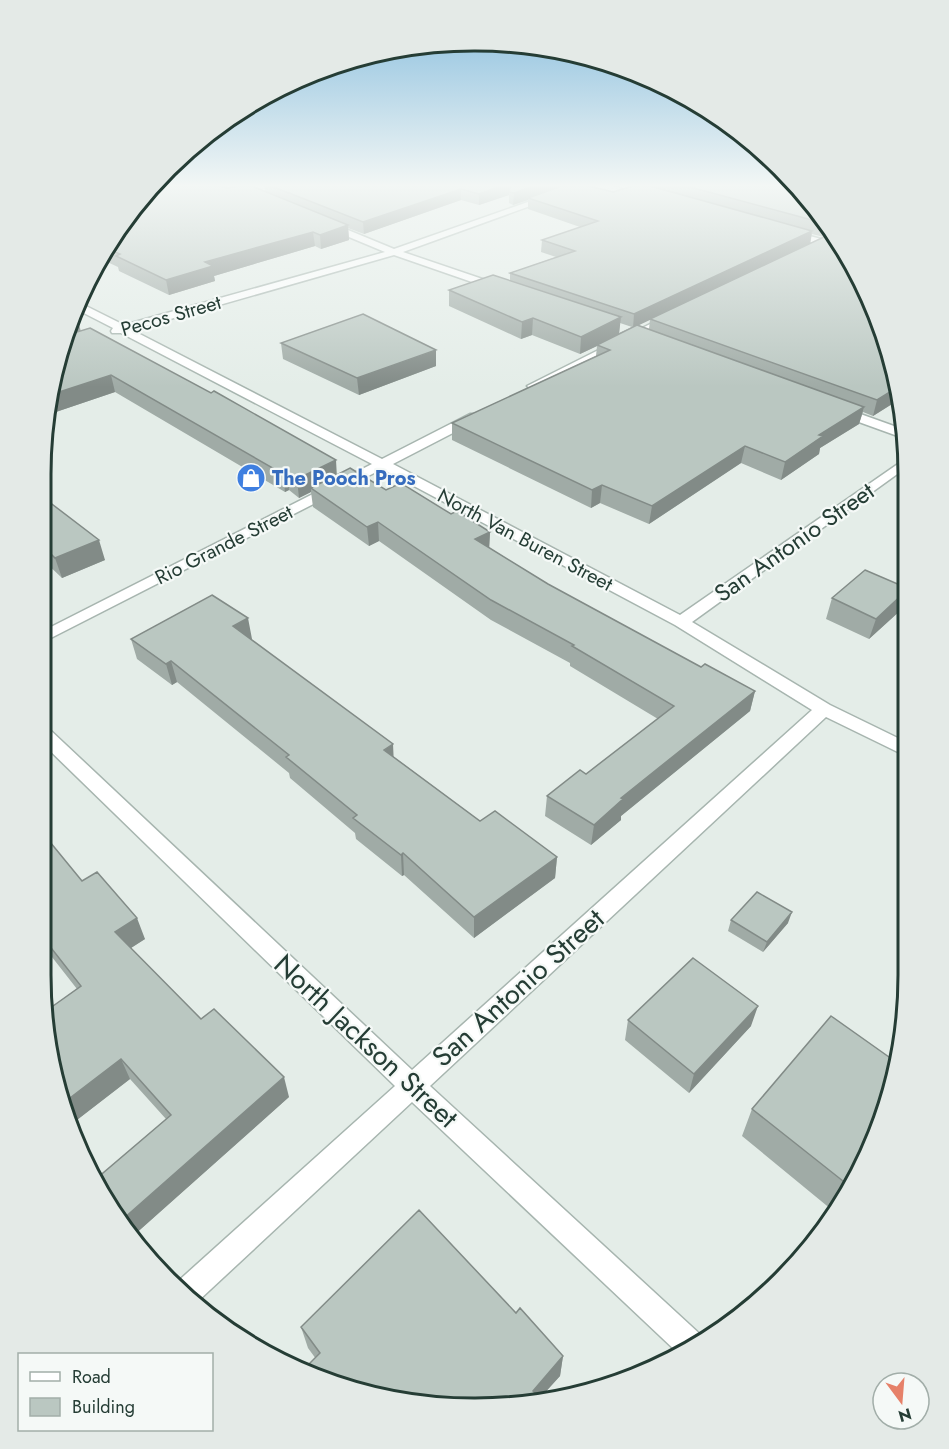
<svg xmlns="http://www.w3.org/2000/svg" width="949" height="1449" font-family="Jost,sans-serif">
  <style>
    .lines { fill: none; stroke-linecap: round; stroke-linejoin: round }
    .minor-casing { stroke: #a7b5af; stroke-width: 3 }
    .minor { fill: #fff; fill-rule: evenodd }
    .wall { fill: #a0aba6; fill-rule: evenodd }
    .shaded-wall { fill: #828b87 }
    .building { fill: #bac7c1; stroke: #828b87; stroke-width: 1.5 }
    .labels { text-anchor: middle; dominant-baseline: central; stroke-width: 4.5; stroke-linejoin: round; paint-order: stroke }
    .far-street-label { font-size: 20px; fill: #253d35; stroke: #f5f9f7 }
    .far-shop-label { font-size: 20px; font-weight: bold; fill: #366cbe; stroke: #f5f9f7; text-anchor: start }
    .street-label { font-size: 24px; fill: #253d35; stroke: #f5f9f7 }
    .near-street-label { font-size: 28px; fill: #253d35; stroke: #f5f9f7 }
    .rim { fill: none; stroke: #253d35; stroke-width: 3 }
  </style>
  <rect width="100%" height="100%" fill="#e4ede8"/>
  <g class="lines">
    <g class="minor-casing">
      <path id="minor" d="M 222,184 L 233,184 L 259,196 L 252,198 Z
        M 579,184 L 591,184 L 403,252 L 503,286 L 503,290 L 495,290 L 394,255 L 132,330 L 382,459 L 470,414 L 478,414 L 480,417 L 478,420 L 393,464 L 680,615 L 908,457 L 907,467 L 692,622 L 830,705 L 906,742 L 906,756 L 826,717 L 430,1086 L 702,1336 L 704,1340 L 678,1353 L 412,1102 L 196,1303 L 176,1283 L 395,1086 L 42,743 L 42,726 L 48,728 L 412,1070 L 812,710 L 675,625 L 382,469 L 43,642 L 43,631 L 372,464 L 121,333 L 112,333 L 111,331 L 113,328 L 74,308 L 77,302 L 80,303 L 124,325 L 385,252 L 325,227 L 325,223 L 331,223 L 394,249 Z
        M 611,184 L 624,184 L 655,194 L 651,196 Z
        M 787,230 L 840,244 L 844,251 L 784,235 L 783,233 Z
        M 672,313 L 676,314 L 676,318 L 537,388 L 533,390 L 527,386 Z
        M 838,406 L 905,430 L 906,439 L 834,413 L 832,410 Z"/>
    </g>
    <use href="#minor" class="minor"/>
  </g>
  <path class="wall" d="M 264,184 L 558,184 L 558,187 L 613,192 L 655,187 L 656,184 L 794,184 L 819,210 L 864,282 L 894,363 L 900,399 L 873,416 L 863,412 L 859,424 L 820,448 L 819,454 L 781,480 L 741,463 L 649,524 L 600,503 L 591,508 L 452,440 L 452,423 L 596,356 L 597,346 L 580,354 L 532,335 L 521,339 L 449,306 L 449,290 L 510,281 L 510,273 L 556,257 L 541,252 L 542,240 L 580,227 L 528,209 L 528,200 L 513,205 L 509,203 L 509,195 L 479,205 L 461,200 L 364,234 L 348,228 L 349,240 L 321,249 L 315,246 L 214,276 L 215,281 L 169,295 L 119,271 L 118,267 L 103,260 L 148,189 L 226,188 L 265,191 ZM 812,234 L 824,237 L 810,244 ZM 650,319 L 649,329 L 638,325 ZM 620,323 L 632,327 L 619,333 Z
    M 71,317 L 80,331 L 337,475 L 386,490 L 451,514 L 490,532 L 489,548 L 548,584 L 701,667 L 755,691 L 750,711 L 621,816 L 621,820 L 591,845 L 545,816 L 547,796 L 586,774 L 658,719 L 570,666 L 570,663 L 491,620 L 379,541 L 369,546 L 313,507 L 311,492 L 299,498 L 289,490 L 285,492 L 115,392 L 47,415 L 45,414 Z
    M 281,343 L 436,366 L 359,395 L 283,359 Z
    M 44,498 L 105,560 L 62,578 L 43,560 Z
    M 832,598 L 902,609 L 869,639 L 826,619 Z
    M 131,639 L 252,639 L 251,639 L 394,757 L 480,821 L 557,857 L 555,878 L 474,938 L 404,875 L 402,876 L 356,839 L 355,833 L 290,778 L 289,773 L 177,682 L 172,685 L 137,659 Z
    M 41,831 L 82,881 L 145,939 L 131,948 L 201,1019 L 289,1097 L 133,1236 L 108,1205 L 96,1179 L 166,1119 L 130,1079 L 73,1123 L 63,1111 L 46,1011 L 77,989 L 41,943 Z
    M 731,920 L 788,923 L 763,952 L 728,931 Z
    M 628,1020 L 751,1026 L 689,1093 L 625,1040 Z
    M 752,1109 L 875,1141 L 832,1210 L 742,1136 Z
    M 516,1313 L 563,1356 L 560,1376 L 540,1398 L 446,1408 L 335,1385 L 308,1348 L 301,1327 Z"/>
  <path class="shaded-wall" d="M 507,184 L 512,184 L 509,192 L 509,195 L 479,205 L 479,194 Z
    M 540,184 L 558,184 L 558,189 L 528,198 L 528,200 L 513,205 L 514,193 Z
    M 461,189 L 461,200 L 364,234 L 363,222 Z
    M 348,225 L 349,240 L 321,249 L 320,235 Z
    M 812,231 L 810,244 L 633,328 L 634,314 Z
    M 313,232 L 315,246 L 214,276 L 215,281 L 169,295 L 166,280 L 205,262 Z
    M 621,317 L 619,334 L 597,345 L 597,346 L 580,354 L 581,337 Z
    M 533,318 L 532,335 L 521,339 L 522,322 Z
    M 78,320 L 82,336 L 64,342 L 70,323 Z
    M 436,350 L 436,366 L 359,395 L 357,378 Z
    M 111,375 L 115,392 L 47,415 L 46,411 L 50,395 Z
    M 898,387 L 900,399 L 873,416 L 877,400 Z
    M 864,407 L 859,424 L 820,448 L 819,454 L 781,480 L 785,462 L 819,435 Z
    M 745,446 L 741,463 L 649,524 L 652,506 Z
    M 336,460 L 337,478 L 311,488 L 311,492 L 299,498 L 297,479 Z
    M 287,472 L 289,490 L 285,492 L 283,474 Z
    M 602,485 L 600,503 L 591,508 L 592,490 Z
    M 378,522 L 379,541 L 369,546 L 367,527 Z
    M 490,532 L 489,551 L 475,539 Z
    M 99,540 L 105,560 L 62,578 L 55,558 Z
    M 907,590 L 907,594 L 902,609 L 869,639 L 876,619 Z
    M 248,618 L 252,639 L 237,647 L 233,626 Z
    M 171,661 L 177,682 L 172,685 L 166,664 Z
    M 755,691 L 750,711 L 621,816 L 621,820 L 591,845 L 594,825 L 621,798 Z
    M 393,744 L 394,765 L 384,750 Z
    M 403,853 L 404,875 L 402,876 L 401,855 Z
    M 557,857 L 555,878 L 474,938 L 474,917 Z
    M 792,912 L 788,923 L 763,952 L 767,942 Z
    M 137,918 L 145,939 L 123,953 L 115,932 Z
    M 758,1006 L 751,1026 L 689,1093 L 694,1074 Z
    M 121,1059 L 130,1079 L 73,1123 L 62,1104 Z
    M 284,1077 L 289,1097 L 133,1236 L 123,1219 Z
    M 563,1356 L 560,1376 L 540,1398 L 533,1391 Z"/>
  <path class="building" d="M 153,184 L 214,184 L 226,188 L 249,185 L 348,225 L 320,235 L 313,232 L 205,262 L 213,266 L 166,280 L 116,256 L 120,254 L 110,250 L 148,189 Z
    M 266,184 L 507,184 L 479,194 L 461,189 L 363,222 Z
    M 511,184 L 540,184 L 514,193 L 509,192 Z
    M 567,184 L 581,184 L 613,192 L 640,184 L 643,184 L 812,231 L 634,314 L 510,273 L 575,251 L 542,240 L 598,221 L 528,198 Z
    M 679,184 L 794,184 L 819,210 L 827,224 Z
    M 828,235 L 835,237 L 864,282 L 894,363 L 898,387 L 877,400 L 650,319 Z
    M 493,275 L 621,317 L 581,337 L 533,318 L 522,322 L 449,290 Z
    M 363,314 L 436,350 L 357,378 L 281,343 Z
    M 71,317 L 78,320 L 70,323 Z
    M 637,325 L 864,407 L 819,435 L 823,436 L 785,462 L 745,446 L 652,506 L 602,485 L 592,490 L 452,423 L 610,350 L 597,345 Z
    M 90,328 L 211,393 L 214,391 L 336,460 L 297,479 L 287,472 L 283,474 L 111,375 L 50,395 L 67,335 Z
    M 350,468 L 386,490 L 401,483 L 451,514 L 457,511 L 490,532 L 475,539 L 548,584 L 701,667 L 705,664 L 755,691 L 621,798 L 623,799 L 594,825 L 547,796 L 580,770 L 586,774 L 674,706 L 572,646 L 574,645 L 491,600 L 378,522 L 367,527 L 311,488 Z
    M 44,498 L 99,540 L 55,558 L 43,546 Z
    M 865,570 L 907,588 L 907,590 L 876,619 L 832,598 Z
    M 212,595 L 248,618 L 233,626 L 393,744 L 384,750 L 480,821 L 495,811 L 557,857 L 474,917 L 403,853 L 401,855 L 353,818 L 357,815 L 286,757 L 289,755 L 171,661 L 166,664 L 131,639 Z
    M 41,831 L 82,881 L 97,872 L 137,918 L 115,932 L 201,1019 L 214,1009 L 284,1077 L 123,1219 L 102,1192 L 96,1179 L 171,1115 L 121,1059 L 62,1104 L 46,1011 L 81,986 L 41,935 Z
    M 757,892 L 792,912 L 767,942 L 731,920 Z
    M 693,958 L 758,1006 L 694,1074 L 628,1020 Z
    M 831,1016 L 896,1062 L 875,1141 L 848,1185 L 752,1109 Z
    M 419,1210 L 516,1313 L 520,1308 L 563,1356 L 533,1391 L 540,1398 L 446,1408 L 398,1398 L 397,1397 L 396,1398 L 335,1385 L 304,1369 L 320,1353 L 301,1327 Z"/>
  <linearGradient id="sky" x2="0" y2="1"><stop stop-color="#85bcdd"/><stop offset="0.48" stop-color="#f3f7f5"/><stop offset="1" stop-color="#f3f7f5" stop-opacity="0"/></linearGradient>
  <rect width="949" height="387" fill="url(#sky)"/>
  <defs>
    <g id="shop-disc" transform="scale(1.5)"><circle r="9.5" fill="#3f7fe0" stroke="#f5f9f7"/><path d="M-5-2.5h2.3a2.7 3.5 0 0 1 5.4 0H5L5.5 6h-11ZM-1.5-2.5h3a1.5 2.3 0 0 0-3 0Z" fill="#fff"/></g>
  </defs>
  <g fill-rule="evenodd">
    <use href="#shop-disc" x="251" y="478"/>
  </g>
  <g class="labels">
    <g class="far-street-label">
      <text transform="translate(171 316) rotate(-16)">Pecos Street</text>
      <text transform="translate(525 540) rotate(28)">North Van Buren Street</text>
      <text transform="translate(224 545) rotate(-27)">Rio Grande Street</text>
    </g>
    <g class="far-shop-label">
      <text x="272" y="478">The Pooch Pros</text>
    </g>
    <g class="street-label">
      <text transform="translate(794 542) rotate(-35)">San Antonio Street</text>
    </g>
    <g class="near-street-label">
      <text transform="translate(518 988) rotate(-42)">San Antonio Street</text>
      <text transform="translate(366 1041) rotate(43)">North Jackson Street</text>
    </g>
  </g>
  <path d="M0 0H949V1449H0ZM474 51H475A423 423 0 0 1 898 474V975A423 423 0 0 1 475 1398H474A423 423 0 0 1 51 975V474A423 423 0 0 1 474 51Z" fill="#e4eae7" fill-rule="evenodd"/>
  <path class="rim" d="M474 51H475A423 423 0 0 1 898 474V975A423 423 0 0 1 475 1398H474A423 423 0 0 1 51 975V474A423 423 0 0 1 474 51Z"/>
  <rect x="18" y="1353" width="195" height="78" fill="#f5f9f7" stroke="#a2aea9" stroke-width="1.5"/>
  <rect x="30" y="1372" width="30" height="9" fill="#ffffff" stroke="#a2aea9" stroke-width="1.5"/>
  <text x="72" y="1383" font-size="18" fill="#253d35">Road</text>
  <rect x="30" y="1398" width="30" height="18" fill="#bac7c1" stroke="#a2aea9" stroke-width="1.5"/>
  <text x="72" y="1413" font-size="18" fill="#253d35">Building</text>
  <g transform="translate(901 1401) rotate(164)"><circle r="28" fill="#f5f9f7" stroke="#a2aea9" stroke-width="1.5"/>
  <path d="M0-4.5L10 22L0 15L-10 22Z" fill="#e68169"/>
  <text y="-9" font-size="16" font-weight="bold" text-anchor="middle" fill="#253d35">N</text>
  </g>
</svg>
